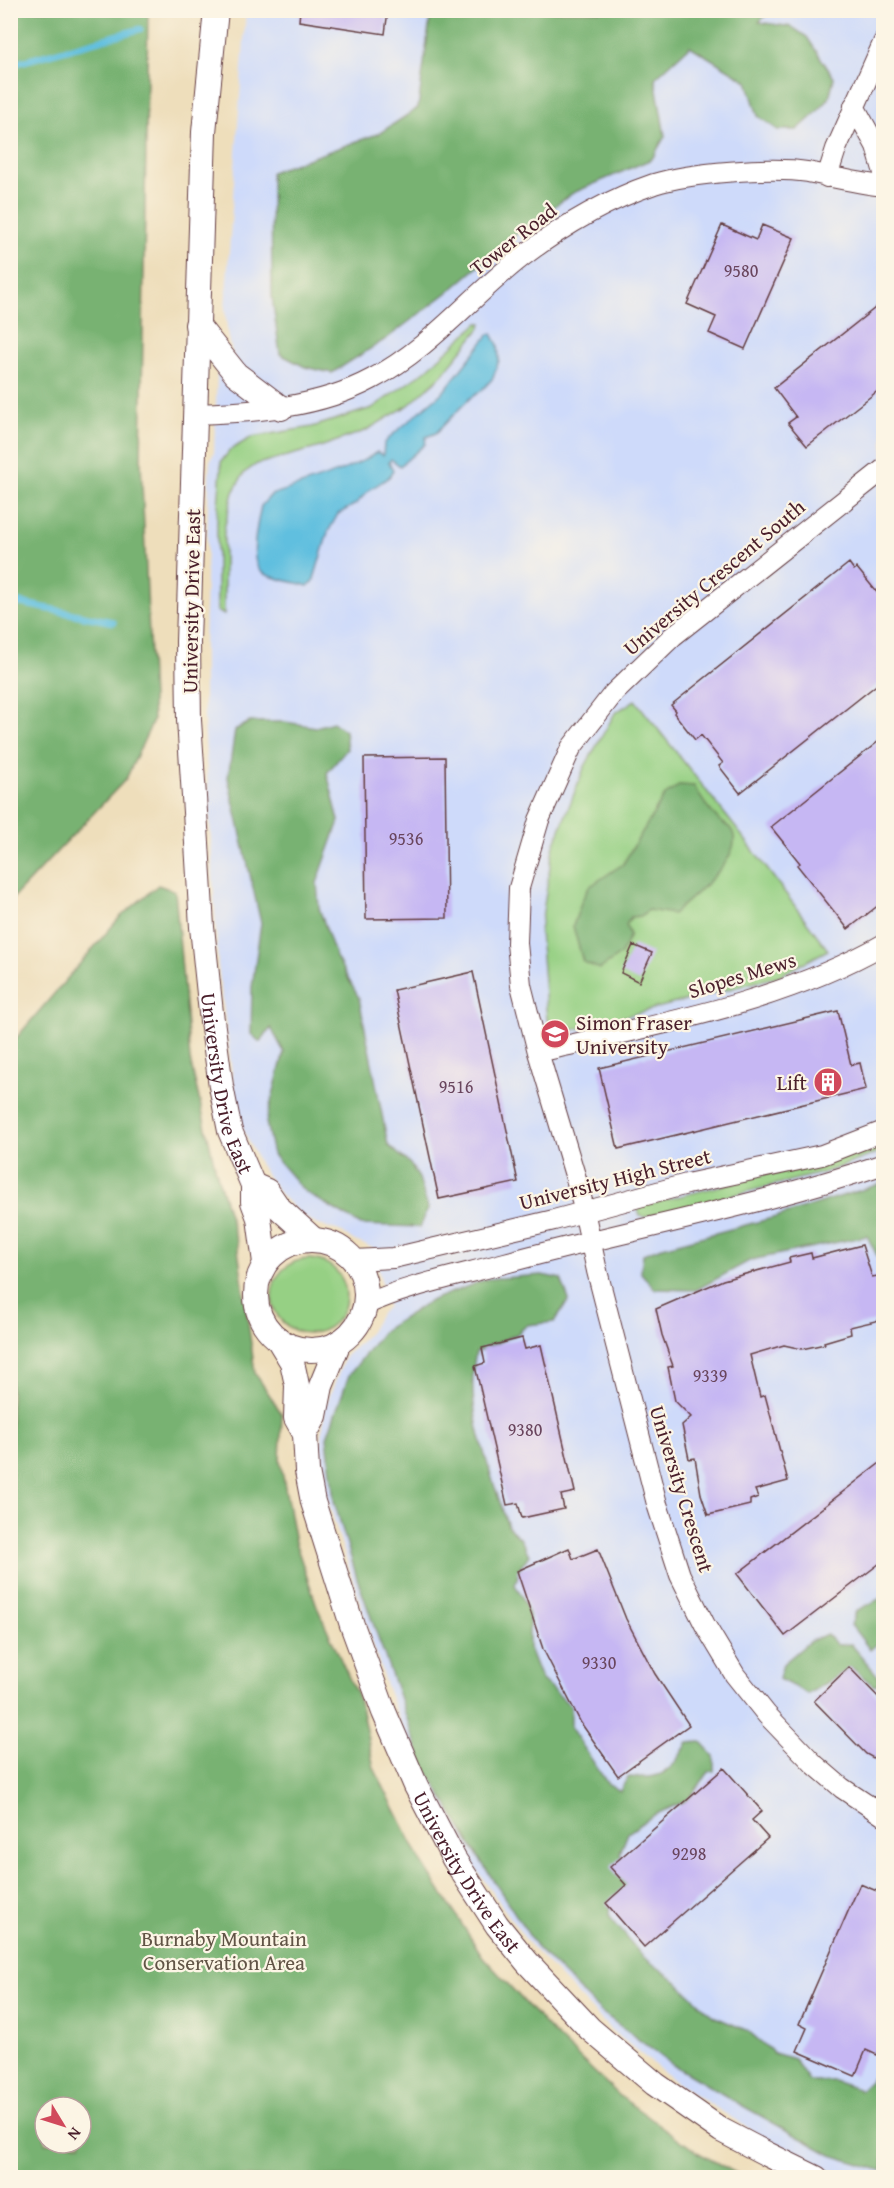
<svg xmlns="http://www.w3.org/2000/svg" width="894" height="2188" font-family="'Gentium Book Plus',serif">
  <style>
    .built { fill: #cedafa }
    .green { fill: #96d084; stroke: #707858; stroke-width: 1.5 }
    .forest { fill: #78b272; stroke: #61684e; stroke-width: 1.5; fill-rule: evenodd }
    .water { fill: #61bfdf; stroke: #566f85; stroke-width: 1.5 }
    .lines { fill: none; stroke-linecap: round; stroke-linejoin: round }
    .stream { stroke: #61bfdf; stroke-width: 7 }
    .building { fill: #c6b7f3 }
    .minor-casing { stroke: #633c41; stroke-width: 22 }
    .tertiary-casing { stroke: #633c41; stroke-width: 26 }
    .minor { stroke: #fff; stroke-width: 20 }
    .tertiary { stroke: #fff; stroke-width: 24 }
    .labels { text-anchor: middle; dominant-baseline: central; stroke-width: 4.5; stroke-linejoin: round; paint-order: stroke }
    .number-label { font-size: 18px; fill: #69455d }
    .street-label { font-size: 21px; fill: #4a1f2b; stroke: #fcf5e5 }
    .poi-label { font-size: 21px; fill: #4a1f2b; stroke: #fcf5e5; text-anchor: start }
    .park-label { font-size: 21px; fill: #615446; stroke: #fcf5e5 }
  </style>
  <rect width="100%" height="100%" fill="#fcf5e5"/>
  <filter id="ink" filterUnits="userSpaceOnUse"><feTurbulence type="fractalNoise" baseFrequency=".0167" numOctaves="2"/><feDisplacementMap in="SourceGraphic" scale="12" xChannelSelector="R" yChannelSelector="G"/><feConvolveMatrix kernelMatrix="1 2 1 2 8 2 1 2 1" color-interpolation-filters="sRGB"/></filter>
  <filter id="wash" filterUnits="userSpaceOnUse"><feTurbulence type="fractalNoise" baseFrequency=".008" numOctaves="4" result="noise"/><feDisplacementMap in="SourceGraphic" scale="24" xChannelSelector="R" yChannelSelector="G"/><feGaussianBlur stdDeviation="1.35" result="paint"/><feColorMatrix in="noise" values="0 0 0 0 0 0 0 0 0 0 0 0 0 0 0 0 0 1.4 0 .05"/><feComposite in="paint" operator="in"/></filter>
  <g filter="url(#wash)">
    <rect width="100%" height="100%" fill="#eedebb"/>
    <path class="built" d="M 246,11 L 883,11 L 883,2177 L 851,2177 L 821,2166 L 756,2133 L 677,2083 L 610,2029 L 529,1944 L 474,1866 L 410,1748 L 387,1688 L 326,1494 L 321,1445 L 325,1408 L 345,1357 L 370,1332 L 380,1314 L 388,1307 L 373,1248 L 355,1241 L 340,1231 L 316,1224 L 300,1214 L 281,1195 L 260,1165 L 243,1129 L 236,1103 L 218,965 L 204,719 L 204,650 L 209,479 L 210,461 L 214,453 L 217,374 L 233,355 L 228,336 L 225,309 Z"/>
    <path class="green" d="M 478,323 L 482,323 L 480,328 L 442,375 L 409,405 L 365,431 L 317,448 L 257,464 L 244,473 L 233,492 L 224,529 L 224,615 L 217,611 L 217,518 L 221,469 L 221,462 L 230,450 L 252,437 L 312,427 L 372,408 L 425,371 Z
      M 635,700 L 747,842 L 828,950 L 779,976 L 569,1031 L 547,1020 L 540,931 L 553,848 L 584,768 L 615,713 Z
      M 883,1138 L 883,1151 L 826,1172 L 645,1217 L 640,1216 L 638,1209 L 641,1206 L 740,1181 Z
      M272 1296a37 37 0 1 1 74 0a37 37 0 1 1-74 0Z"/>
    <path class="forest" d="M 11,10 L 148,11 L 141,462 L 153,721 L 126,779 L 11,900 Z
      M 431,11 L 771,11 L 759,22 L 792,27 L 807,37 L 834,78 L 829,98 L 817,112 L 797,130 L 778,130 L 758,116 L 747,81 L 690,46 L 655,78 L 665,136 L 652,159 L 573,193 L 514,236 L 452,289 L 386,339 L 332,373 L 305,367 L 280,354 L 272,297 L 271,172 L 380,133 L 418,108 Z
      M 250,722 L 285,722 L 316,727 L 333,722 L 345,731 L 347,749 L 327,773 L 339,821 L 317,883 L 319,908 L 336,957 L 359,998 L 388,1145 L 410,1164 L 419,1178 L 428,1209 L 420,1227 L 361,1225 L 305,1192 L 273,1155 L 266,1122 L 284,1052 L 271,1028 L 260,1042 L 251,1034 L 252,987 L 261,923 L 228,778 L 235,730 Z
      M 680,785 L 694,786 C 701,799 709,810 719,820 C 722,823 727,825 730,828 C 751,853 689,899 673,914 L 648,910 L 641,916 L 631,917 L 626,925 L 630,935 L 621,954 L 600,969 L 583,962 L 573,926 L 582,900 L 589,887 L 623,864 L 664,796 Z
      M 158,885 L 175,891 L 190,1060 L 216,1171 L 237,1242 L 255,1373 L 282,1414 L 280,1460 L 295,1542 L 318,1609 L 360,1702 L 374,1768 L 421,1861 L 483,1957 L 554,2034 L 621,2097 L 697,2152 L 743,2177 L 11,2177 L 11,1044 L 119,918 ZM 45,2107 L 81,2107 L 81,2143 L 45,2143 Z
      M 883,1183 L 883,1267 L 867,1236 L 751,1260 L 696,1290 L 655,1289 L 641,1273 L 643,1254 L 659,1248 L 776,1217 Z
      M 542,1275 L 561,1279 L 569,1300 L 554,1322 L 527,1325 L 517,1334 L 476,1352 C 463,1409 491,1472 508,1527 L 520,1538 L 529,1555 L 520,1568 L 515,1585 L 521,1594 L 529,1615 L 529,1648 L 541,1679 L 571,1706 L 571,1728 L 607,1783 L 620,1791 L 628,1777 C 665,1779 669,1773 688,1743 L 701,1742 L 714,1756 L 714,1771 L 709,1772 L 688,1800 L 654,1815 L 628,1833 L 620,1853 L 629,1874 L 627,1894 L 610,1901 L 609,1916 L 642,1956 L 675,1980 L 713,2016 L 748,2031 L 774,2053 L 794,2059 L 809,2081 L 834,2081 L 860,2090 L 883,2068 L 883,2171 L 831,2155 L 743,2106 L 673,2065 L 600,2011 L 538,1949 L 473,1849 L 423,1764 L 357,1578 L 334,1501 L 327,1437 L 349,1375 L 384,1330 L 432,1300 L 487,1279 Z
      M 883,1597 L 883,1639 L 870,1650 L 851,1625 L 856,1611 Z
      M 827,1634 L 837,1645 L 851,1644 L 878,1676 L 879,1683 L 874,1686 L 851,1667 L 808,1694 L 779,1679 L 783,1664 L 809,1642 Z"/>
    <path class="water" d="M 489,334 L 492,334 L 498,345 L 499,360 L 493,378 L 481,391 L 470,398 L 436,433 L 426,437 L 425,444 L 400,466 L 391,459 L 389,462 L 393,471 L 389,477 L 368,491 L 356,504 L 338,514 L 328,532 L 313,582 L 308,586 C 295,582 276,580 263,573 C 247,563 258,522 261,506 L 271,495 C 300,485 355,469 377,452 L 383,455 L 384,444 L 390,437 L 444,391 Z"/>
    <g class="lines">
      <path class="stream" d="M 10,65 L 140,29
        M 10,601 L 113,622"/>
    </g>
    <g id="blocks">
      <path class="building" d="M 300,10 L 388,10 L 385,34 L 299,21 Z
        M 722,225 L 756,240 L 762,225 L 794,238 L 745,349 L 709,333 L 716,317 L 687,304 Z
        M 884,301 L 884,386 L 807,446 L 788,423 L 796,417 L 774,388 Z
        M 849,563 L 854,570 L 857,568 L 884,601 L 884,679 L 740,793 L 719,766 L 723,763 L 701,735 L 695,740 L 674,713 L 676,711 L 671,705 Z
        M 884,737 L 884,901 L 848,929 L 797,865 L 800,863 L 771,827 Z
        M 445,757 L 447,918 L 366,919 L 364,758 Z
        M 633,945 L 652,953 L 639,982 L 621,973 Z
        M 473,972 L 518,1182 L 439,1199 L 394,990 Z
        M 838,1011 L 851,1065 L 860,1063 L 866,1089 L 618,1149 L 599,1068 Z
        M 862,1245 L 872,1277 L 878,1276 L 881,1287 L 884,1287 L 884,1319 L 850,1327 L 851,1334 L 824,1342 L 825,1344 L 802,1349 L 784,1345 L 750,1355 L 760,1397 L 765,1395 L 788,1481 L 755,1490 L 758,1497 L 750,1500 L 750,1505 L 708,1515 L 701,1494 L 695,1458 L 689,1459 L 682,1425 L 691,1417 L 675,1401 L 668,1367 L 673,1366 L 662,1335 L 656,1309 L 723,1280 L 790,1262 L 789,1258 L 811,1253 L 812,1258 Z
        M 522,1338 L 525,1349 L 541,1345 L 575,1492 L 561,1495 L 564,1509 L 522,1518 L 518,1503 L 507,1505 L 475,1366 L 485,1363 L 482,1348 Z
        M 884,1460 L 884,1560 L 785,1636 L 737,1574 Z
        M 569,1548 L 573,1559 L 598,1549 L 626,1619 L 655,1674 L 689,1725 L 618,1776 L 581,1723 L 543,1649 L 517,1571 Z
        M 849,1667 L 884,1703 L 884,1764 L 866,1754 L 814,1701 Z
        M 724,1768 L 762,1811 L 752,1820 L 768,1838 L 644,1947 L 606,1903 L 626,1885 L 610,1867 Z
        M 860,1884 L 884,1894 L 884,2040 L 877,2055 L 866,2050 L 855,2076 L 797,2051 L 807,2028 L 799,2024 Z"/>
    </g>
  </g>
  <g filter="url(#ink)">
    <use href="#blocks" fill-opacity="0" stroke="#633c41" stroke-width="1.5"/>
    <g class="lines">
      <g class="minor-casing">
        <path id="minor" d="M 854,106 L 876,146 L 884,173
          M 827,177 L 836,149 L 884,41
          M 195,414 C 255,412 318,408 372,379 C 431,348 471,296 523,256 C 563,226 607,200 654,184 C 689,173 772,166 808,172 C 833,177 858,183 884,186
          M 884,469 L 673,636 L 613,694 L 571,748 L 539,820 L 519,888 L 517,943 L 521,985 L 538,1052 L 580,1192 L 597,1271 L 657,1504 L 680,1575 L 705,1625 L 735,1675 L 767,1715 L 814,1764 L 842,1788 L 884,1816
          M 538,1052 C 652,1026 781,1003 884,944
          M 355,1260 L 393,1258 L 554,1220 L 687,1184 L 822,1155 L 884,1131
          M 365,1305 C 405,1286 462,1275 505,1263 C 631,1229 760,1206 884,1164"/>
      </g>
      <g class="tertiary-casing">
        <g id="tertiary">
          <path id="s1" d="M 216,10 L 204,132 L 188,642 L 189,720 L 197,843 L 202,927 L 211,1013 L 221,1086 L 230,1131 L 253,1185 L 253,1202 L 259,1218 L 265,1263"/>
          <path d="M 197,325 L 236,374 L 281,408"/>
          <path d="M 253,1185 L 267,1191 L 278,1207 L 313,1239"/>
          <circle cx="311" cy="1295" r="55"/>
          <path id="s2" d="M 278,1339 L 292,1362 L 297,1385 L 296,1418 L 305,1434 L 307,1471 L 313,1502 L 352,1625 L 384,1712 L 416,1786 L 454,1859 L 497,1925 L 527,1962 L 590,2029 L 655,2084 L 721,2130 L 767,2154 L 816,2178"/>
          <path d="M 305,1434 L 315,1416 L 321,1386 L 339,1342"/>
        </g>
      </g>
      <use href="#minor" class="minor"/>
      <use href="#tertiary" class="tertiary"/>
    </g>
  </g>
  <defs>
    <g id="university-disc" transform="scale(1.5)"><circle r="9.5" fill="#d1495b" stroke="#fcf5e5"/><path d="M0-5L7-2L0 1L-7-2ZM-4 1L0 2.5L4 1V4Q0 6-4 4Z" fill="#fff"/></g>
    <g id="building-disc" transform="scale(1.5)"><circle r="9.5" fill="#d1495b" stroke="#fcf5e5"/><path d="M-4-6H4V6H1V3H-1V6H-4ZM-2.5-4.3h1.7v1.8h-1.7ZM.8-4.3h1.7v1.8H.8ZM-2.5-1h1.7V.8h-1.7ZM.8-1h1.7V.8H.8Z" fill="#fff"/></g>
  </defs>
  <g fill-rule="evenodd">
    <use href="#university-disc" x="555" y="1034"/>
    <use href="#building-disc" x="828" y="1082"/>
  </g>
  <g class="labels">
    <g class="number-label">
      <text x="741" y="270">9580</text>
      <text x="406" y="838">9536</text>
      <text x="456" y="1086">9516</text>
      <text x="710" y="1375">9339</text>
      <text x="525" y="1429">9380</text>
      <text x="599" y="1662">9330</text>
      <text x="689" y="1853">9298</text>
    </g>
    <g class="street-label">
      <text transform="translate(513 239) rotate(-38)">Tower Road</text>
      <text transform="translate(714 577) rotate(-40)">University Crescent South</text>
      <text transform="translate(191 601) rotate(-89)">University Drive East</text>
      <text transform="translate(742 975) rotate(-17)">Slopes Mews</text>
      <text stroke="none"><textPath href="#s1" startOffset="1077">University Drive East</textPath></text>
      <text transform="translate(615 1179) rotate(-14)">University High Street</text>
      <text transform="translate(682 1489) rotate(73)">University Crescent</text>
      <text stroke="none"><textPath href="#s2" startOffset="573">University Drive East</textPath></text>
    </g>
    <g class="poi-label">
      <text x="576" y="1022">Simon Fraser<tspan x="576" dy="24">University</tspan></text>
      <text x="807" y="1082" text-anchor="end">Lift</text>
    </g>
    <g class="park-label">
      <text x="224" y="1938">Burnaby Mountain<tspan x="224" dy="24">Conservation Area</tspan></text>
    </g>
  </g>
  <rect width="894" height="2188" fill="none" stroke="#fcf5e5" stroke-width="36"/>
  <g transform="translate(63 2125) rotate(128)"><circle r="28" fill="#fcf5e5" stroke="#b59f9b" stroke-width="1.5"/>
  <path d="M0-4.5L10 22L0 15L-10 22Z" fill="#d1495b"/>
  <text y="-9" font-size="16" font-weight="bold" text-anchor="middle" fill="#4a1f2b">N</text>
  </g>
</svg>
